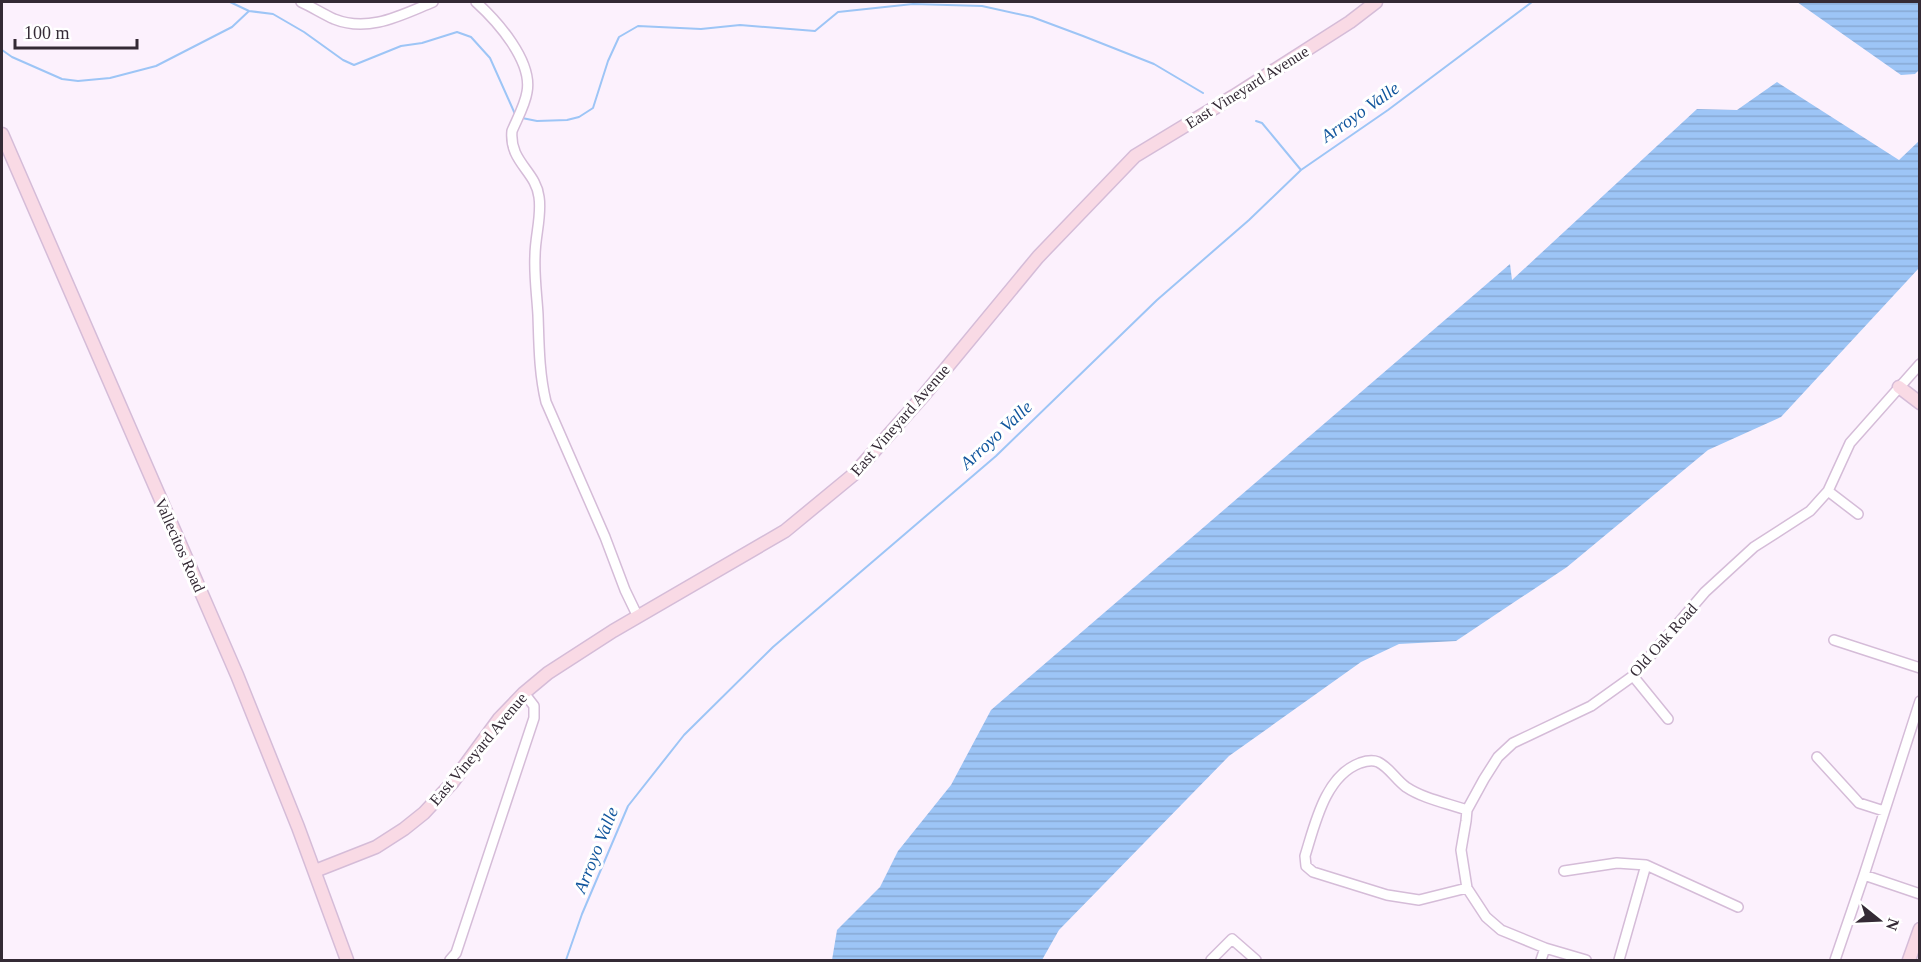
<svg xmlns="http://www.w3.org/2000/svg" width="1921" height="962" font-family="'Times New Roman',serif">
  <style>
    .water { fill: url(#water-rules) }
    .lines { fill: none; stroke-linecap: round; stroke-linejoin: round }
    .stream { stroke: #9dc5f6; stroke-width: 2 }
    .street-casing { stroke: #d5bcd8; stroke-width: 12 }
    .secondary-casing { stroke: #d5bcd8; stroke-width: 15 }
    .street { stroke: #fff; stroke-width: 9 }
    .secondary { stroke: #f9dae5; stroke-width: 12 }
    .labels { text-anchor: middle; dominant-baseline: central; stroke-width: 6; stroke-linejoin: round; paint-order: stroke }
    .street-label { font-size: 16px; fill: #342a35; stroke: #fff }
    .water-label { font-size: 18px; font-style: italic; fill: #11569d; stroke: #fff }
  </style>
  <defs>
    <pattern id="water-rules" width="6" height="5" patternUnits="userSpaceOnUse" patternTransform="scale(1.5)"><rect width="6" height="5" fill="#9dc5f6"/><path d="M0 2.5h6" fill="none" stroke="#88a9d4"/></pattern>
  </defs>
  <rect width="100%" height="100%" fill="#fcf1fd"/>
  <path class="water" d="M 1797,2 L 1919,2 L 1919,70 L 1915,74 L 1901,75 Z
    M 1777,82 L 1899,160 L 1920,140 L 1919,268 L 1781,417 L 1708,450 L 1567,567 L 1456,641 L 1399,644 L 1361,662 L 1229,756 L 1059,930 L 1042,960 L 832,960 L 837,930 L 880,887 L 898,851 L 951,785 L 991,710 L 1510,264 L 1512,280 L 1697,109 L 1737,110 Z"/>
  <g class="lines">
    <path class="stream" d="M 230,2 L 249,11 L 273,14 L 304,32 L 343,60 L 354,65 L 401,46 L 422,43 L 457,32 L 471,37 L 490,58 L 515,114
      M 2,50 L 12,57 L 62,79 L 78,81 L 110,78 L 156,66 L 232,27 L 249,11
      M 522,118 L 537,121 L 567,120 L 579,117 L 593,108 L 608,61 L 619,37 L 638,26 L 701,29 L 740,25 L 815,31 L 838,12 L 913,4 L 982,6 L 1032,17 L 1083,36 L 1154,64 L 1203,93
      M 1256,121 L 1262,123 L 1301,170
      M 566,960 L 582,914 L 628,806 L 684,735 L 773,647 L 996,456 L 1157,300 L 1249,220 L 1301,170 L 1388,110 L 1532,2"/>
    <g class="street-casing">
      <path id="street" d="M 301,2 C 312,7 323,14 334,19 C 369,33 401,15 433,2
        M 476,2 C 497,21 533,61 527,92 C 525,105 517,119 512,131 C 509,162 536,171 539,197 C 542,216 535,236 535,256 C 534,276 537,296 538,315 C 539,344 539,373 546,402 L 605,537 L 625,590 L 638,617
        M 1828,491 L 1858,514
        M 1834,640 L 1920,668
        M 1633,676 L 1668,719
        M 1817,757 L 1859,803 L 1884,811
        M 1564,871 L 1617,863 L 1646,865 L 1738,907
        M 1864,875 L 1920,894
        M 1467,888 L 1419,900 L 1387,895 L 1313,872 L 1306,866 L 1305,856 C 1315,824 1325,776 1360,763 C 1366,761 1373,760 1378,762 C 1389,767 1396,780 1406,787 C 1424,799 1447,803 1467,810
        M 450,960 L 456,953 L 534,718 L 534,706 L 524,693
        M 1211,960 L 1232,939 L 1256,960
        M 1541,960 L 1545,948
        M 1586,960 L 1545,948 L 1501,930 L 1486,917 L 1467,888 L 1461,850 L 1466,821 L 1467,810 L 1484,779 L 1498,757 L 1513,743 L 1591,706 L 1633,676 L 1705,592 L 1754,547 L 1810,511 L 1828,491 L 1850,443 L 1920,364
        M 1619,960 L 1646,865
        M 1835,960 L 1864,875 L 1920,701"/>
    </g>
    <g class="secondary-casing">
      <path id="secondary" d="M 2,134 L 237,675 L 298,827 L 347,960
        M 1899,387 L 1920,403
        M 315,871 L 376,847 L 404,829 L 424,813 L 452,783 L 499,719 L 524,693 L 548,673 L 613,631 L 785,531 L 853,475 L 924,395 L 1038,257 L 1135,156 L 1234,96 L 1350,22 L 1376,2
        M 1909,960 L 1920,929"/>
    </g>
    <use href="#street" class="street"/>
    <use href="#secondary" class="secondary"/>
  </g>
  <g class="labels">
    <g class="street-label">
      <text transform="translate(1247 87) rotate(-32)">East Vineyard Avenue</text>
      <text transform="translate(900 420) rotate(-49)">East Vineyard Avenue</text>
      <text transform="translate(180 545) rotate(66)">Vallecitos Road</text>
      <text transform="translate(1663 640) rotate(-48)">Old Oak Road</text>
      <text transform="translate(478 749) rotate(-50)">East Vineyard Avenue</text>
    </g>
    <g class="water-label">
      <text transform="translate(1360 112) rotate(-35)">Arroyo Valle</text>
      <text transform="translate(996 435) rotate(-43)">Arroyo Valle</text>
      <text transform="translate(596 850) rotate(-68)">Arroyo Valle</text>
    </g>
  </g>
  <rect width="1921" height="962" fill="none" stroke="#342a35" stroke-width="6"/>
  <g transform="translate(1879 920) rotate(108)" stroke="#ffffff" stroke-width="4.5" paint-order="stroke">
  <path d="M0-4.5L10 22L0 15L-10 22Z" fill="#342a35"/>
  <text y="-9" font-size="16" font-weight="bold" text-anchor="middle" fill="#342a35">N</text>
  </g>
  <path d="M15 39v9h122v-9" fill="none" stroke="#342a35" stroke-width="3"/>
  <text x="24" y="39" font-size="18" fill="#342a35" stroke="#ffffff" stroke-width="4.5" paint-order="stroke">100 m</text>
</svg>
